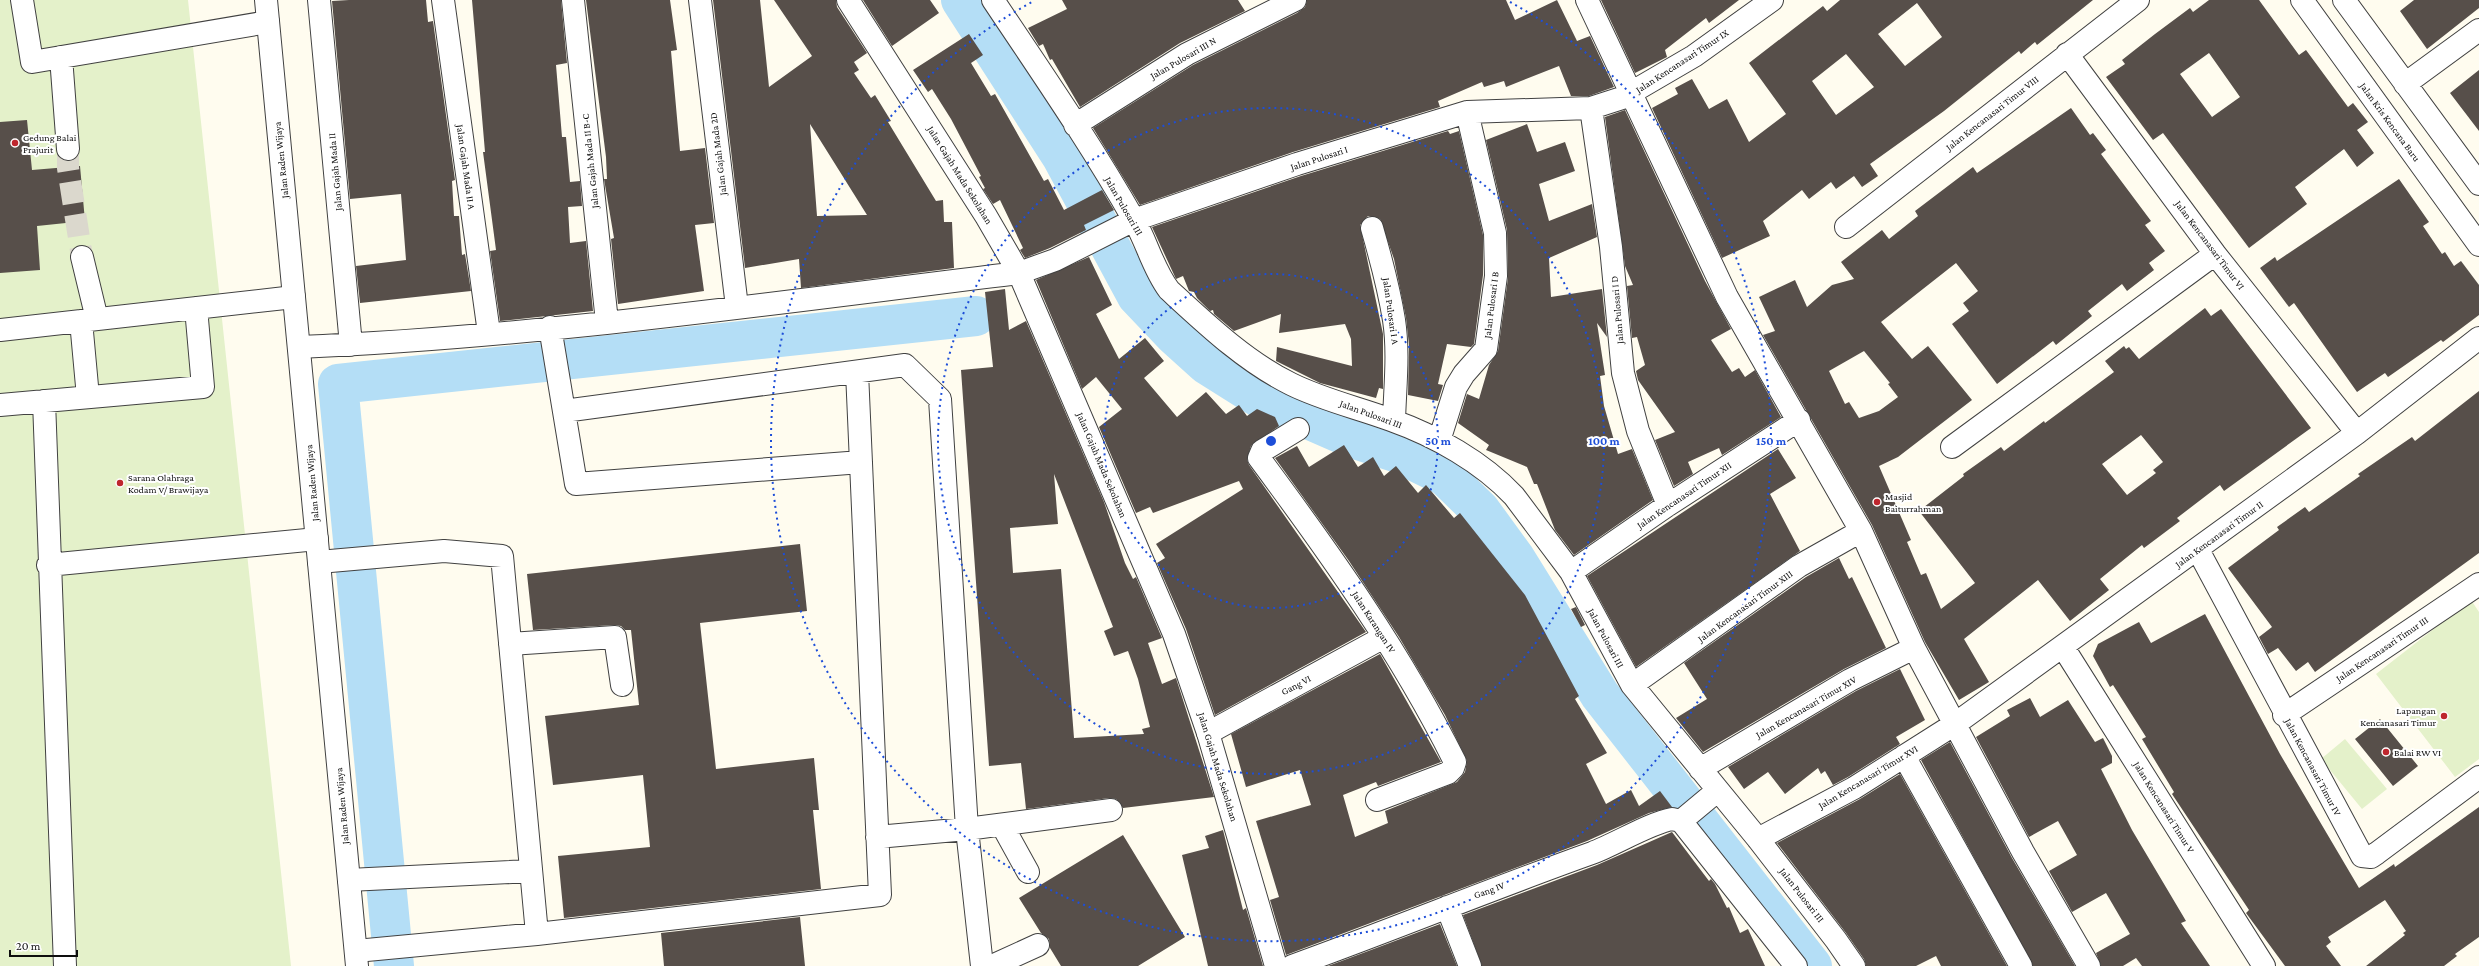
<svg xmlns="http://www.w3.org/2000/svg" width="2479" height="966" font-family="'Crimson Pro',serif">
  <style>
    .pitch { fill: #e4f1ca }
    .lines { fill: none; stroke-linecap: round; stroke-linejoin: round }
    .river { stroke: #b4def6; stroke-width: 40 }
    .building { fill: #574f4a; fill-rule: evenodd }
    .minor-tunnel { stroke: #dbd8cd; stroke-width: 22; stroke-dasharray: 22 11; stroke-linecap: butt }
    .minor-casing { stroke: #414141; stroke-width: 24 }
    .tertiary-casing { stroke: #414141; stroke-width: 24 }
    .minor { stroke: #fff; stroke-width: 22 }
    .tertiary { stroke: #fff; stroke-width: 22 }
    .ring { fill: none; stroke: #1d4ed8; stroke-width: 2; stroke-dasharray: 2 4 }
    .poi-dot { fill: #be262e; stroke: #fff; stroke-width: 1.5 }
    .labels { text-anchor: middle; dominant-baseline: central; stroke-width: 4; stroke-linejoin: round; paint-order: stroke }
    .street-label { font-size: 10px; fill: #0e0e0e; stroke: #fff }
    .poi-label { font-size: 10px; fill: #0e0e0e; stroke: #fff; text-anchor: start }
    .centre { fill: #1d4ed8; stroke: #fff; stroke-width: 2 }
    .ring-label { font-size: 12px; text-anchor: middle; font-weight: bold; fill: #1d4ed8; stroke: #fff; stroke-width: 4; stroke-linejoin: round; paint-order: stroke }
  </style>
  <rect width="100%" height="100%" fill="#fffcef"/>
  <path class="pitch" d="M 0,0 L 188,0 L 291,966 L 0,966 Z
    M 2471,600 L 2479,612 L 2479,759 L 2455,777 L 2376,674 Z
    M 2345,739 L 2387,789 L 2362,809 L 2321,759 Z"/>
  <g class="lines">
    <path class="river" d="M 961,0 L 1062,157 L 1137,296 L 1175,336 L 1206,364 L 1260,398 L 1349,437 L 1398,453 L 1445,476 L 1480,510 L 1515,558 L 1600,695 L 1812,966
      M 394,966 L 338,384 L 976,316"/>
  </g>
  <path class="building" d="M 349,0 L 426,0 L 428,22 L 433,21 L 455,180 L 452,181 L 454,216 L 459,216 L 462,255 L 465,254 L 471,291 L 360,303 L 356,266 L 406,260 L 401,194 L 350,199 L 332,1 Z
    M 472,0 L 561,0 L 567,63 L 556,65 L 562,137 L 566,137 L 570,182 L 580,181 L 582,206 L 568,207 L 570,243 L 586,241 L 593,311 L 500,321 L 490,251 L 496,250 L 483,152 L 485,152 Z
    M 586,0 L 670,0 L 677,50 L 671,51 L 680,151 L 705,148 L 714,223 L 695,225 L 704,291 L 618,304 L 611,239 L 614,238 L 604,179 L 607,179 L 606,157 Z
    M 713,0 L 760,0 L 769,87 L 812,56 L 774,0 L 836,0 L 837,7 L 867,53 L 854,62 L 859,70 L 854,73 L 871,98 L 875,95 L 891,121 L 888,122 L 936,201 L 943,200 L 944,222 L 952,222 L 954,268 L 801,288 L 799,259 L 745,268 ZM 810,124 L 867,215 L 817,216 Z
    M 863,0 L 930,0 L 939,13 L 892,46 Z
    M 1062,0 L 1238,0 L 1245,11 L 1180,43 L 1080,107 L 1052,59 L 1050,60 L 1043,44 L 1039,46 L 1028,28 L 1067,9 Z
    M 1307,0 L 1506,0 L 1515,20 L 1557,0 L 1577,41 L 1590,36 L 1614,87 L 1589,96 L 1571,96 L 1559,66 L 1506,87 L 1504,81 L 1484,87 L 1482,82 L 1438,101 L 1440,107 L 1293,152 L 1140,205 L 1093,128 L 1193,65 L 1297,13 L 1305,7 Z
    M 1601,0 L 1739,0 L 1709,23 L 1706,18 L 1665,50 L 1667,57 L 1635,73 Z
    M 1840,0 L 2093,0 L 2037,45 L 2035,42 L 2021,54 L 2019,51 L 1944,111 L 1870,164 L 1878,176 L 1862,187 L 1854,176 L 1836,189 L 1831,182 L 1809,199 L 1802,190 L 1763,221 L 1770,236 L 1722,258 L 1652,108 L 1678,94 L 1675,88 L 1692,79 L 1709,109 L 1727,99 L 1749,142 L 1786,114 L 1749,63 L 1823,6 L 1827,11 ZM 1917,3 L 1942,37 L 1905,66 L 1878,34 ZM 1846,54 L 1874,87 L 1836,115 L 1812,81 Z
    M 2209,0 L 2259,0 L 2299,55 L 2306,50 L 2348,107 L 2353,103 L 2368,122 L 2357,130 L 2374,153 L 2357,167 L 2344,149 L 2295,187 L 2307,204 L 2249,248 L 2163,133 L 2153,140 L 2106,77 L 2125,64 L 2122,60 L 2155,34 L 2190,8 L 2193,12 ZM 2209,53 L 2240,97 L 2212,117 L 2180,74 Z
    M 2414,0 L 2479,0 L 2479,8 L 2427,49 L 2400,11 Z
    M 969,34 L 983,55 L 971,63 L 991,96 L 995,94 L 1044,181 L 1048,179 L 1064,210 L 1102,190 L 1114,210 L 1084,225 L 1086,230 L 1050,248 L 1025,258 L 1020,250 L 1023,248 L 1000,200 L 993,204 L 983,189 L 985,188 L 979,177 L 981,176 L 951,119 L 932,89 L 928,92 L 913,70 Z
    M 2479,70 L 2479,131 L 2450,93 Z
    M 2071,108 L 2090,135 L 2093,133 L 2106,150 L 2101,154 L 2151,221 L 2145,225 L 2165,251 L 2149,263 L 2154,270 L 2127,291 L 2122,284 L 2088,311 L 2092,316 L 2056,345 L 2053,341 L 1997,384 L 1952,324 L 1969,311 L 1963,303 L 1978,291 L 1956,263 L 1881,322 L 1912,359 L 1928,346 L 1972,400 L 1898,457 L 1879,466 L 1911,540 L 1907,542 L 1921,575 L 1926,573 L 1941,609 L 1975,583 L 1919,511 L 1964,476 L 1963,474 L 2001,447 L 2004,451 L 2044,421 L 2045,423 L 2114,372 L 2105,361 L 2124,346 L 2126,349 L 2129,347 L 2139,359 L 2205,308 L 2211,316 L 2221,309 L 2311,428 L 2224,491 L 2220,485 L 2177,518 L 2180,521 L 2144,548 L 2142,545 L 2100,579 L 2109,590 L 2070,621 L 2038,580 L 1964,639 L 1989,682 L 1959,700 L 1925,642 L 1872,525 L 1763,335 L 1775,331 L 1759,297 L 1795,280 L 1807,307 L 1832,285 L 1854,279 L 1841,262 L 1882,230 L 1889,239 L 1918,216 L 1915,211 L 1973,167 L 1977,173 ZM 1864,351 L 1890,383 L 1888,384 L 1898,397 L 1879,411 L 1859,418 L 1849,402 L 1845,404 L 1829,371 ZM 2141,435 L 2163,462 L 2153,470 L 2156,473 L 2127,495 L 2102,464 Z
    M 1625,110 L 1705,281 L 1731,329 L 1711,340 L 1732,372 L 1739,368 L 1745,377 L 1755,370 L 1781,417 L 1722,455 L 1719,448 L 1688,462 L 1693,474 L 1674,486 L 1655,440 L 1675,432 L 1638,380 L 1636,371 L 1645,365 L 1637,337 L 1632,338 L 1627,286 L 1633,285 L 1625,266 L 1605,117 Z
    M 27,120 L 32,170 L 80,166 L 85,221 L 37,226 L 40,270 L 0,273 L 0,122 Z
    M 1527,124 L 1537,152 L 1565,142 L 1575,171 L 1539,184 L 1549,221 L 1592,204 L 1597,237 L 1549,258 L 1551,297 L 1602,289 L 1607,337 L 1597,323 L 1605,375 L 1600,376 L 1604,406 L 1618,454 L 1632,449 L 1653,500 L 1574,555 L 1555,530 L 1537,484 L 1534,484 L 1527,467 L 1486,450 L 1489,445 L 1458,423 L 1467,394 L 1479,399 L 1489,365 L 1498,351 L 1508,278 L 1507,230 L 1486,140 Z
    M 1448,131 L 1450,134 L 1459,131 L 1483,235 L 1483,275 L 1474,344 L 1471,347 L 1447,344 L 1438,384 L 1443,385 L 1438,401 L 1408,395 L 1409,345 L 1406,318 L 1394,259 L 1380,219 L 1368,216 L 1360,225 L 1383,334 L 1383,389 L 1379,388 L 1376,398 L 1320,383 L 1276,361 L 1277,347 L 1352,366 L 1351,339 L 1345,324 L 1279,333 L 1281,314 L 1234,331 L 1214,314 L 1213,310 L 1210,311 L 1197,298 L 1194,292 L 1189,291 L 1183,276 L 1176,279 L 1152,227 L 1301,176 Z
    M 2399,179 L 2429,222 L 2423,226 L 2442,254 L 2445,252 L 2454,266 L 2461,261 L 2479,285 L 2479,315 L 2443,342 L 2441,340 L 2388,377 L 2385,373 L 2357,392 L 2294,303 L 2289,307 L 2260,268 L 2275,257 L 2277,261 Z
    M 1089,257 L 1112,305 L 1096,314 L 1119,359 L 1145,338 L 1164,361 L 1144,378 L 1177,417 L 1206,392 L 1226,414 L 1239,405 L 1247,416 L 1257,409 L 1275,417 L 1279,426 L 1251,446 L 1247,459 L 1249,465 L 1366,632 L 1215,715 L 1186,629 L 1157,563 L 1165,558 L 1156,544 L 1243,489 L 1239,481 L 1153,513 L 1150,507 L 1136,513 L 1099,427 L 1122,409 L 1096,377 L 1082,389 L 1036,280 Z
    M 1005,289 L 1009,330 L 1026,321 L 1104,502 L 1125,563 L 1133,579 L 1136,577 L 1162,638 L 1148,643 L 1162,684 L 1176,678 L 1214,797 L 1123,808 L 1116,799 L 1109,798 L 1026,809 L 1021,763 L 989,766 L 961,370 L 993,367 L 985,292 ZM 1054,474 L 1113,627 L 1104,631 L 1114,656 L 1128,651 L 1138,679 L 1150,727 L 1142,729 L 1144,734 L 1074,738 L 1061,569 L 1013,573 L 1010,528 L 1058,524 Z
    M 2479,391 L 2479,553 L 2315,672 L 2308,662 L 2296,671 L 2278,648 L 2268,654 L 2259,637 L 2272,627 L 2228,568 L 2279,530 L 2277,527 L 2305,507 L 2309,512 L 2360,476 L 2358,474 L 2412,437 L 2415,441 Z
    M 1344,445 L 1358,467 L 1373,457 L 1384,476 L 1396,466 L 1418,493 L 1426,485 L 1454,518 L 1460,513 L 1525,595 L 1579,696 L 1575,699 L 1607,753 L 1586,764 L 1606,804 L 1631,790 L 1639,806 L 1660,791 L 1672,807 L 1649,813 L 1587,841 L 1286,955 L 1270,900 L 1279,897 L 1256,821 L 1311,805 L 1300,770 L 1246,787 L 1231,734 L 1380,654 L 1441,762 L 1378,786 L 1376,782 L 1343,795 L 1355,837 L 1388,823 L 1385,811 L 1457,782 L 1465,772 L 1467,761 L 1445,715 L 1399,637 L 1349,561 L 1275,458 L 1297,446 L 1309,467 Z
    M 1778,449 L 1796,478 L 1770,494 L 1800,551 L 1636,667 L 1587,576 Z
    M 800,544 L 807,611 L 700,623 L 716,769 L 814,758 L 819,810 L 813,810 L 821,889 L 564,918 L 558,856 L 650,847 L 643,775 L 553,785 L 545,716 L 639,705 L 631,630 L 625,630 L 621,626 L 614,625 L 533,630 L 527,574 Z
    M 1839,558 L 1849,579 L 1852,577 L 1886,648 L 1844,669 L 1703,752 L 1676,718 L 1707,699 L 1684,663 L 1806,577 Z
    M 1576,607 L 1585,625 L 1581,627 L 1571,609 Z
    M 2205,614 L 2280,754 L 2359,888 L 2394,864 L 2395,867 L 2479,807 L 2479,937 L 2455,954 L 2457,956 L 2444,966 L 2366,966 L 2405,935 L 2403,933 L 2406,931 L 2385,900 L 2328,937 L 2331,942 L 2326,946 L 2341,966 L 2285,966 L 2246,913 L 2249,910 L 2172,794 L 2174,792 L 2142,739 L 2146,737 L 2113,685 L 2110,687 L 2093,656 L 2098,644 L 2139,622 L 2151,643 Z
    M 1900,669 L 1925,720 L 1896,737 L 1900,744 L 1848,777 L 1833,785 L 1825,771 L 1821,774 L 1818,768 L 1785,794 L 1768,772 L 1744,789 L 1728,767 L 1856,691 Z
    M 2030,698 L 2040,717 L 2068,700 L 2095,742 L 2103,738 L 2112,756 L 2112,763 L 2101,769 L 2132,830 L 2186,921 L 2181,923 L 2210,966 L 2142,966 L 2136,958 L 2123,966 L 2101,966 L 2096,953 L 2130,934 L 2106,893 L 2072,912 L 2049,871 L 2077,855 L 2058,821 L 2029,837 L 1976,737 L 2010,716 L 2007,710 Z
    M 2380,719 L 2418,766 L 2393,786 L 2355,739 Z
    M 1950,742 L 2012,858 L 2075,966 L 2033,966 L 1921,760 Z
    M 1900,774 L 2007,966 L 1941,966 L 1936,956 L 1916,966 L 1866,966 L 1864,959 L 1846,933 L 1777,843 L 1860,799 Z
    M 1223,830 L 1243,910 L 1246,908 L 1263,966 L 1208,966 L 1182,855 L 1209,848 L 1205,836 Z
    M 1672,832 L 1709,881 L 1711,879 L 1715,884 L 1727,908 L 1729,907 L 1740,933 L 1748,929 L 1765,966 L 1482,966 L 1463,915 L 1597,865 Z
    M 1123,835 L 1185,937 L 1138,966 L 1061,966 L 1050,948 L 1049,939 L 1041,933 L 1019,898 Z
    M 800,917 L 805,966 L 664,966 L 661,933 Z
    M 1440,924 L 1457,966 L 1328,966 L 1371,950 Z"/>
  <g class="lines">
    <path class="minor-tunnel" d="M 68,149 L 68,168 L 82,257"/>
    <g class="minor-casing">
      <path id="minor" d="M 22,0 L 32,62 L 268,22
        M 319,0 L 351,345
        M 443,0 L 489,333
        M 573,0 L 607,322
        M 700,0 L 737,307
        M 993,0 C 1041,72 1091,144 1134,220 C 1147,242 1153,269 1169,290 C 1206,324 1246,362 1291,384 C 1323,400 1359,408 1391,420 C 1436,436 1482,462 1514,496 L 1571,572 L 1632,685 L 1758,839 L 1836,940 L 1854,966
        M 1587,0 L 1727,297 L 1861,531 L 1914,648 L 2023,852 L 2089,966
        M 2302,0 L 2479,245
        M 2344,0 L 2479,184
        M 2067,54 L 2215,254 L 2357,433
        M 61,57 L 68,149
        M 2405,84 L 2479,30
        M 1591,108 L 1611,247 L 1623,373 L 1638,431 L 1668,505
        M 1075,125 L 1187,54 L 1295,0
        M 1846,227 L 2138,0
        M 1372,228 C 1381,259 1389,289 1394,320 C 1399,353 1395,387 1394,421
        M 82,257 L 97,319
        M 81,321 L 88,397
        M 550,327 L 576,484 L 861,462
        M 0,330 L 294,297
        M 299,347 C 539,337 780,302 1019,273 L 1055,260 L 1134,220 L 1297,164 L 1467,112 L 1591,108 L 1622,98 L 1694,56 L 1772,0
        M 44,401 L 65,966
        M 0,405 L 203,387 L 196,308
        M 564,411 L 905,365 L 940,399 L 967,829 L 1111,810
        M 1298,429 L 1262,451 L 1259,458 C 1331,555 1401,653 1455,762 L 1453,768 L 1448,773 L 1377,800
        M 1439,441 L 1456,387 L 1464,374 L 1486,349 L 1496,276 L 1495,233 L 1467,112
        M 1952,447 L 2215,254
        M 2198,550 L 2362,856 L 2371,857 L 2377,853 L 2479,777
        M 319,562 L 444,551 L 502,556 L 537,934
        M 48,565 L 317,539
        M 1571,572 L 1668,505 L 1799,420
        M 510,644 L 615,637 L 622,685
        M 2063,647 L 2264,966
        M 1632,685 L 1799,566 L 1861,531
        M 2284,715 L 2479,584
        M 1208,733 L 1384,637
        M 1904,756 L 2021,966
        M 1700,769 L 1850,680 L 1914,648
        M 1681,821 L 1717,791
        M 1002,825 L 1028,872
        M 877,837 L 967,829 L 982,966
        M 1758,839 L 1854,788 L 1955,724 L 2357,433 L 2479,338
        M 349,880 L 531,871
        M 1447,907 L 1470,966
        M 356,951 L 537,934 L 880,895 L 857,372
        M 992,966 L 1038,945
        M 1292,966 C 1392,930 1491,889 1592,853 C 1616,844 1650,823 1672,819 L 1681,821 L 1796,966"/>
    </g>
    <g class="tertiary-casing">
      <path id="tertiary" d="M 266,0 L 357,966
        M 848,0 L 986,216 L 1019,273 L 1174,634 L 1208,733 L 1276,966"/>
    </g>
    <use href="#minor" class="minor"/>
    <use href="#tertiary" class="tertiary"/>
  </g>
  <g class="ring">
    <circle cx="1271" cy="441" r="167"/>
    <circle cx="1271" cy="441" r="333"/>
    <path d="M1510 2A500 500 0 1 1 1032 2"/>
  </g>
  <g class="poi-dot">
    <circle cx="15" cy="143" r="4"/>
    <circle cx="120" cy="483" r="4"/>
    <circle cx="1877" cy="502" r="4"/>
    <circle cx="2444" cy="716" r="4"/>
    <circle cx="2386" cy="752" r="4"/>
  </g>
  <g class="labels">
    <g class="street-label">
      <text transform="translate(1183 58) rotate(-30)">Jalan Pulosari III N</text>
      <text transform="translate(1682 61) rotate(-33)">Jalan Kencanasari Timur IX</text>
      <text transform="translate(1992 113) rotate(-38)">Jalan Kencanasari Timur VIII</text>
      <text transform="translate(2390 122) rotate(54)">Jalan Kris Kencana Baru</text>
      <text transform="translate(718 154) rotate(-97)">Jalan Gajah Mada 2D</text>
      <text transform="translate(1319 158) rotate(-18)">Jalan Pulosari I</text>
      <text transform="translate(281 160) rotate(-96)">Jalan Raden Wijaya</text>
      <text transform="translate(590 161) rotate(-96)">Jalan Gajah Mada II B-C</text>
      <text transform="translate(466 167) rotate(82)">Jalan Gajah Mada II A</text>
      <text transform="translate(335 172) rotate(-95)">Jalan Gajah Mada II</text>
      <text transform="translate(960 175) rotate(58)">Jalan Gajah Mada Sekolahan</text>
      <text transform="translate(1124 206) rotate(60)">Jalan Pulosari III</text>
      <text transform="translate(2210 245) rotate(53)">Jalan Kencanasari Timur VI</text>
      <text transform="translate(1491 305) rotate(-83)">Jalan Pulosari I B</text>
      <text transform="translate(1617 310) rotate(-95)">Jalan Pulosari I D</text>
      <text transform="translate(1391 311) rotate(82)">Jalan Pulosari I A</text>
      <text transform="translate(1371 414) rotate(20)">Jalan Pulosari III</text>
      <text transform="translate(1102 465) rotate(67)">Jalan Gajah Mada Sekolahan</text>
      <text transform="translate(312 483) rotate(-95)">Jalan Raden Wijaya</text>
      <text transform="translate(1684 495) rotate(-34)">Jalan Kencanasari Timur XII</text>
      <text transform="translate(2219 534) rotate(-36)">Jalan Kencanasari Timur II</text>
      <text transform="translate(1745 606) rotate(-36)">Jalan Kencanasari Timur XIII</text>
      <text transform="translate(1374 622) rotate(57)">Jalan Karangan IV</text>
      <text transform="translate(1606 638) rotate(62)">Jalan Pulosari III</text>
      <text transform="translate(2382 649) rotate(-34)">Jalan Kencanasari Timur III</text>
      <text transform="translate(1296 685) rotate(-28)">Gang VI</text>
      <text transform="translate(1806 707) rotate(-30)">Jalan Kencanasari Timur XIV</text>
      <text transform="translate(1218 767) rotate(73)">Jalan Gajah Mada Sekolahan</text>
      <text transform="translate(2313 767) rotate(62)">Jalan Kencanasari Timur IV</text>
      <text transform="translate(1868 777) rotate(-31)">Jalan Kencanasari Timur XVI</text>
      <text transform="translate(342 806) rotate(-95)">Jalan Raden Wijaya</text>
      <text transform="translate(2164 807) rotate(58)">Jalan Kencanasari Timur V</text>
      <text transform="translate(1489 890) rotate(-20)">Gang IV</text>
      <text transform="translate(1802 895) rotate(52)">Jalan Pulosari III</text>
    </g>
    <g class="poi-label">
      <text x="23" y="137">Gedung Balai<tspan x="23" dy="12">Prajurit</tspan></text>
      <text x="128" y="477">Sarana Olahraga<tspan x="128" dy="12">Kodam V/ Brawijaya</tspan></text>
      <text x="1885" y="496">Masjid<tspan x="1885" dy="12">Baiturrahman</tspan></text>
      <text x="2436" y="710" text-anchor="end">Lapangan<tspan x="2436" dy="12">Kencanasari Timur</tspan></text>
      <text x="2394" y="752">Balai RW VI</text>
    </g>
  </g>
  <circle cx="1271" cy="441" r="6" class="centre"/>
  <g class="ring-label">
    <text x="1438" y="445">50 m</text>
    <text x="1604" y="445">100 m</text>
    <text x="1771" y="445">150 m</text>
  </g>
  <path d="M10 950v6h67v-6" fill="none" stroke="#0e0e0e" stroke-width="2"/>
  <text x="16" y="950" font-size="12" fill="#0e0e0e" stroke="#ffffff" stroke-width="3" paint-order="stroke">20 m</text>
</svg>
